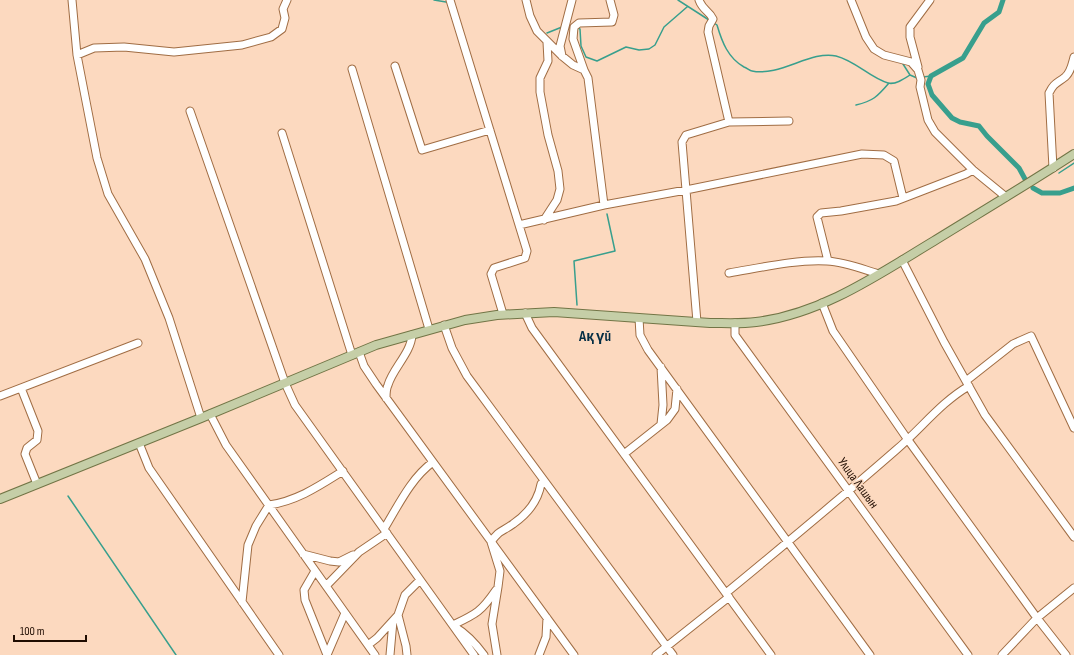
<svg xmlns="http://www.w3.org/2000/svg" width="1074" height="655" font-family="'Sofia Sans Condensed',sans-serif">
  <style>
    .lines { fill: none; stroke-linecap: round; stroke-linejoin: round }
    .stream { stroke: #389f8d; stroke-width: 1.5 }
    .canal { stroke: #389f8d; stroke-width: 5 }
    .minor-casing { stroke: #a06d44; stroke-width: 9 }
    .major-casing { stroke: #727546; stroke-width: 10 }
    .minor { stroke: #fff; stroke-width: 7 }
    .major { stroke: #c5cea7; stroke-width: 8 }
    .labels { text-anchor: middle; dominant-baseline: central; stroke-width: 3; stroke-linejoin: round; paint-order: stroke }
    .street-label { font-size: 13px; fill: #1f0c00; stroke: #fcd9bf }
    .quarter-label { font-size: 15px; font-weight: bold; fill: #042d44; stroke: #fcd9bf }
  </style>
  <rect width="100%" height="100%" fill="#fcd9bf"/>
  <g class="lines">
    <path class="stream" d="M 434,0 L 446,2
      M 678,0 L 709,20
      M 714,23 L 717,25 C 722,42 728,58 744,67 C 747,68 750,71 752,71 C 780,77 811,50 836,56 C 856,61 870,78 888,83 C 895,85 904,79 910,75
      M 577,28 L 580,29 L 581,46 L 586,57 L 597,61 L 626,47 L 639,50 L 649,49 L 655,45 L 664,27 L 687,7
      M 547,33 L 562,27
      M 903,64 L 910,75 L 917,78
      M 923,77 L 931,76
      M 856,105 C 873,101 877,97 889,83
      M 1059,173 L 1074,163
      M 577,305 L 574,261 L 615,251 L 607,214
      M 68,496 L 176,655"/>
    <path class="canal" d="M 1003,0 L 999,12 L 984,23 L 963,58 L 931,76 L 928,84 L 932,95 L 952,118 L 960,122 L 979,126 L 987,136 L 1019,168 L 1025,179
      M 1033,188 L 1042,193 L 1060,193 L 1074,188"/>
    <g class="minor-casing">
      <path id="minor" d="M 72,0 L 77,55 L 97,158 L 108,194 L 145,259 L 169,318 L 201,418
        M 450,0 L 527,251 L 525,258 L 494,268 L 491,274 L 503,314
        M 526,0 L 530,16 L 537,31 L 562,56 L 573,65 L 584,70 L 588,78 L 604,205
        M 699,0 C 703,11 709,10 713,19 L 709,26 L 708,32 L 729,122
        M 851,0 L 866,37 L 874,49 L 884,55 L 911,62 L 918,70 L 921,80 L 920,87 L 928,120 L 935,132 L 973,170 L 1006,197
        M 77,55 L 94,48 L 124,47 L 174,52 L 242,45 L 271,37 L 282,29 L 285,18 L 283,9 L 287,0
        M 562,56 L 560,46 L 572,0
        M 395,66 L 422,150 L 490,130
        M 918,67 L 910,37 L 910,27 L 930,0
        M 352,69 L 429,329
        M 584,70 L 573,39 L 574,27 L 579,23 L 612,22 L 614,15 L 610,0
        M 190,111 L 285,383 L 295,405 L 474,655
        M 282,133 L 352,355
        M 1053,168 L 1049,93 C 1054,83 1056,84 1065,77 C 1071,72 1072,64 1074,57
        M 544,220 L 557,200 L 560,189 L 558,171 L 548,135 L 540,92 L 540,78 L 548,61 L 547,42
        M 519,225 L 604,205 L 686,190 L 862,154 L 884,155 L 894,161 L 903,198
        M 902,260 L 944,342 L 985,415 L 1074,537
        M 828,261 L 817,217 L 821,213 L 841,211 L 896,201 L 966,174 L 973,170
        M 729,273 C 759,268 798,259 827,261 C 845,262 862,269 879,274
        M 822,303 L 833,331 L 908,440 L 1037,618 L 1066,655
        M 525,313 L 532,328 L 771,655
        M 639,318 L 640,335 L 648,350 L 870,655
        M 697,322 L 682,142 L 686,135 L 729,122 L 789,121
        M 735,323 L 735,335 L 968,655
        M 444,325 L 452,348 L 467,376 L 673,655
        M 359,352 L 364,366 L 376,384 L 574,655
        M 661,367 L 663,405 L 661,424
        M 966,381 L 1013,344 L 1031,336 L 1074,428
        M 21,388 L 38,431 L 37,440 L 27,448 L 25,454 L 37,484
        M 0,396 L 138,343
        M 386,398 C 386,394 386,389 388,385 C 393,368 411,353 412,335
        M 210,414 L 226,445 L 375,655
        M 139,443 L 149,468 L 279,655
        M 624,454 L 667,420 L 675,409 L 677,389
        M 384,529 C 398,506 411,478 433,462
        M 303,554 L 330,561 L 339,562 L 353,555
        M 315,571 L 304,590 L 305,600 L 327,655
        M 327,585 L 359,552 L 387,533
        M 726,593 C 783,546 840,499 896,450 C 921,429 941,402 969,386
        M 242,602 L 248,545 L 256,526 L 269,505 C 297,501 319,486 343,471
        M 453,625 C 476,614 481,612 496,590
        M 455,627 C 467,634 475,643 484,655
        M 368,645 L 377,638 L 398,615
        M 327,655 L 345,613
        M 390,655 L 393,621
        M 407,655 L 406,646 L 398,615 L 405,595 L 420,580
        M 497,655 L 492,624 L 498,587 L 500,571 L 491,542 C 499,530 502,532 513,524 C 526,515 538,501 541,484
        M 539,655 L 546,637 L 547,618
        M 656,655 L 729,597
        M 1002,655 L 1037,618 L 1074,588"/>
    </g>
    <g class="major-casing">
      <path id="major" d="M 0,499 L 201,418 L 376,345 L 465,320 L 497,315 L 554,312 L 710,323 C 725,323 741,324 756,322 C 822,314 879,274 934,241 C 981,212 1028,184 1074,154"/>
    </g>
    <use href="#minor" class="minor"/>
    <use href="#major" class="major"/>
  </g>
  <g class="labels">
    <g class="street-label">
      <text transform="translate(858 483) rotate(54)">Улица Лашын</text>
    </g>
    <g class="quarter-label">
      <text x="595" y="336">Ақ үй</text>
    </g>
  </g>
  <path d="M14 635v6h72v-6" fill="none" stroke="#1f0c00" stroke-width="2"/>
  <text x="20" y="635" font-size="12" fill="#1f0c00" stroke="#fcd9bf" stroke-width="3" paint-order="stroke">100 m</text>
</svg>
